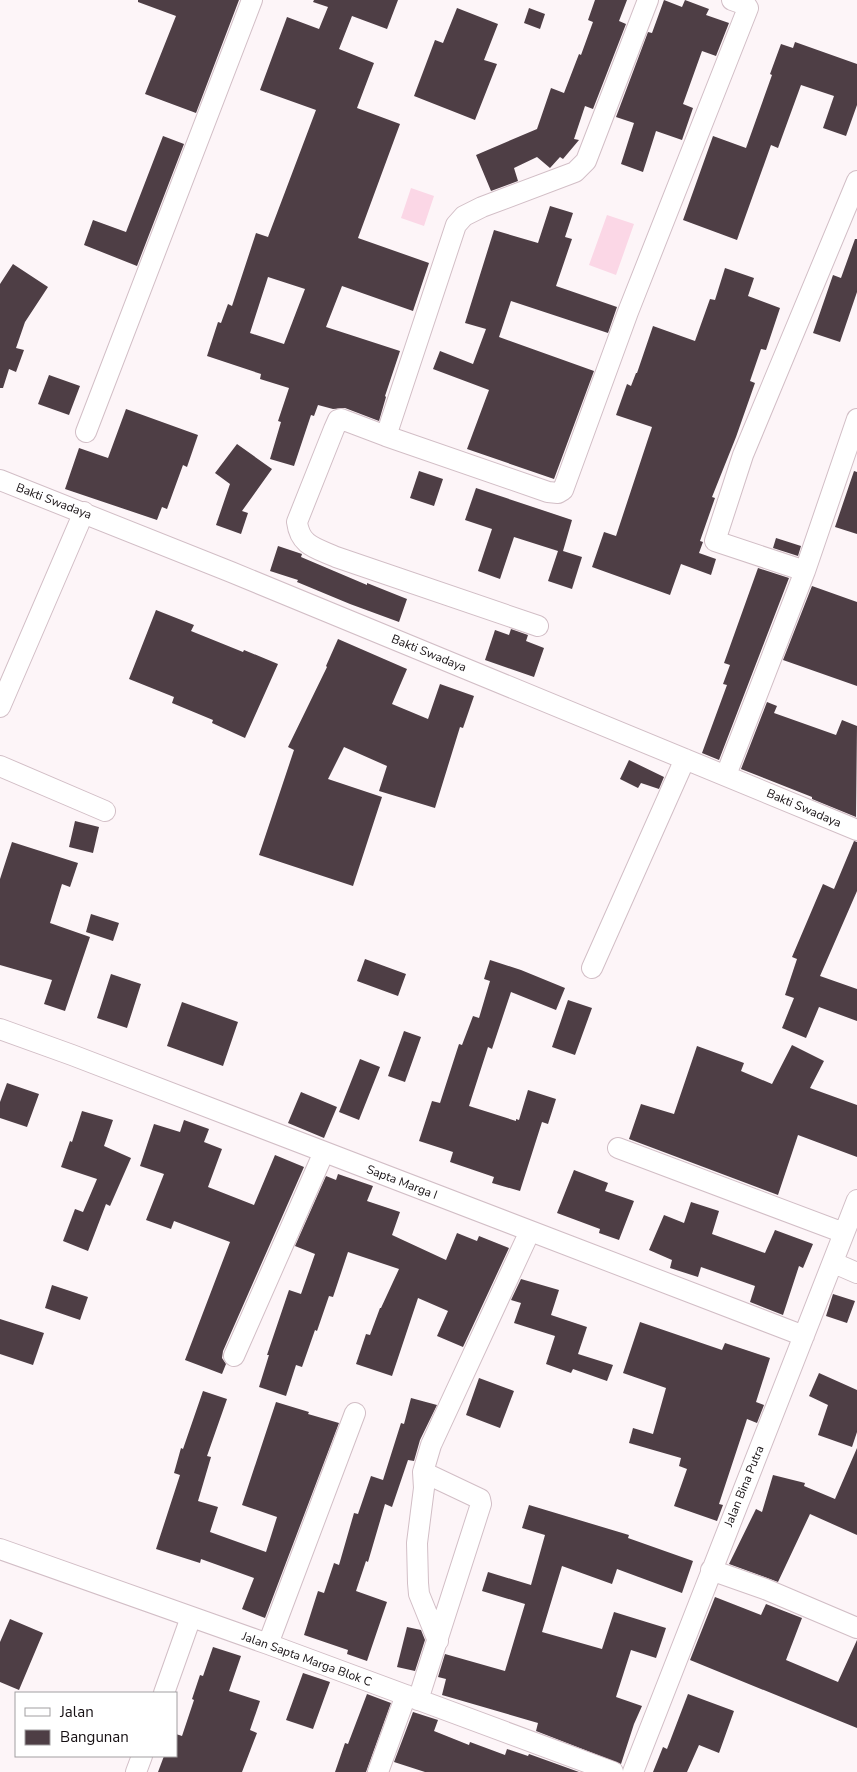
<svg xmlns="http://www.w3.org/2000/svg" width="857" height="1772" font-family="'Nunito Sans',sans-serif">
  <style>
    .green { fill: #fbd7e6 }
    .building { fill: #4e3e45; fill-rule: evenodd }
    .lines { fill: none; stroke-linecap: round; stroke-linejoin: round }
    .minor-casing { stroke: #d2bec6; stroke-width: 22 }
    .minor { stroke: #fff; stroke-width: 20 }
    .labels { text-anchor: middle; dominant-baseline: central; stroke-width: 5; stroke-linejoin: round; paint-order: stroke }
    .street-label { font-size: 12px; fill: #161013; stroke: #fff }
  </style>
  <rect width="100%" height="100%" fill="#fdf5f8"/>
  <path class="green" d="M 411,188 L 434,196 L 424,226 L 401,218 Z
    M 607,215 L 634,224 L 616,275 L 589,265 Z"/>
  <path class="building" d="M 138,0 L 239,0 L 196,113 L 145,94 L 176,16 L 138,2 Z
    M 314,0 L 398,0 L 387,29 L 352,16 L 339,49 L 374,63 L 357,108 L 400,124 L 358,238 L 429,263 L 413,311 L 342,286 L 326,327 L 400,351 L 385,396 L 386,397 L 379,421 L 345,408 L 333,409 L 318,405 L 314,416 L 311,415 L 294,466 L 270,459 L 281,422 L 278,421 L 289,388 L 260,379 L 261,374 L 207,356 L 218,322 L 221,323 L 228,304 L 232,306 L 256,233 L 268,237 L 316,110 L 260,90 L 287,17 L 319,29 L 328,7 L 313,2 ZM 268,277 L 305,289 L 284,344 L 250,333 Z
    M 595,0 L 627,0 L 619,21 L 626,24 L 593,109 L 585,106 L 574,139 L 579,140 L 563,159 L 560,157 L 550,168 L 537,157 L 514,168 L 518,181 L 491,191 L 476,155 L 537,129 L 551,88 L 564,93 L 579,54 L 581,55 L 593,22 L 588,20 Z
    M 664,0 L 682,7 L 685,0 L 709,9 L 706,15 L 729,23 L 716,56 L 702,51 L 683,104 L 693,108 L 682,140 L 656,131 L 643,172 L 621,164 L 634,123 L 616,117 L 648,32 L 652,33 Z
    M 457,8 L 498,24 L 484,60 L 497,64 L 475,120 L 414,96 L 435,40 L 443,43 Z
    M 529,8 L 545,14 L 540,29 L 524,23 Z
    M 795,42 L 857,64 L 857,105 L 846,136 L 823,128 L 834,96 L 801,85 L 778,148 L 771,145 L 737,240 L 683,220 L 713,136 L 746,148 L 772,75 L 770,74 L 781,44 L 793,48 Z
    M 163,136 L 184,144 L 137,266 L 84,245 L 93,220 L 126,232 Z
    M 550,206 L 573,213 L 565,237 L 572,239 L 556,286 L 617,307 L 608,333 L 511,301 L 499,337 L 594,371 L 554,479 L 467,449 L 489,390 L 433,369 L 440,351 L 473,364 L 486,329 L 465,323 L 494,230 L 538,243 Z
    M 855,239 L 857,239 L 857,292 L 840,342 L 813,333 L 833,275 L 841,278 Z
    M 13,264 L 48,287 L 25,322 L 16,348 L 24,350 L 16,372 L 9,369 L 3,388 L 0,388 L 0,284 Z
    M 725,268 L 754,278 L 748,296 L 780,308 L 766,350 L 761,349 L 750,381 L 755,383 L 736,437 L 712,497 L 715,498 L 700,541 L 703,542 L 699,553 L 716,559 L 711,575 L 681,564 L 670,595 L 592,567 L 604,532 L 616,536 L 652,427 L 616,415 L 627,384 L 631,386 L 636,373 L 637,373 L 653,326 L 695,341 L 710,299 L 715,300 Z
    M 49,375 L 80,386 L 69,415 L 38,404 Z
    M 126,409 L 198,435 L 187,467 L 183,465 L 167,509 L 162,507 L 157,520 L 65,489 L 79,448 L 108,458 Z
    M 237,444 L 272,469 L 242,511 L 248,513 L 241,534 L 216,525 L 230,484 L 215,473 Z
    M 419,471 L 443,479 L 434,506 L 410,498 Z
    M 854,471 L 857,472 L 857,534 L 835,527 Z
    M 476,488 L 572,520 L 563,551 L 582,557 L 572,589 L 548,581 L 558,551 L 514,537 L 500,579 L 478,571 L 492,529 L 465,520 Z
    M 776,538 L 801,546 L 798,556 L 773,548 Z
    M 278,546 L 302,554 L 301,557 L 367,585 L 367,583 L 407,599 L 399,622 L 350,604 L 297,582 L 298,580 L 270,571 Z
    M 758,568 L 789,578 L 719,760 L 702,753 L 727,685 L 723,684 L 730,665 L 724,663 Z
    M 812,586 L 857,602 L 857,686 L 783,660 Z
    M 156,610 L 194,625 L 191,631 L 243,652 L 244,650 L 278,664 L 245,738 L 212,723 L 213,720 L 172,703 L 174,697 L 129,679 Z
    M 511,629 L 528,635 L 526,641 L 544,648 L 534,677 L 485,660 L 495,630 L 509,635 Z
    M 338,639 L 407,669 L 392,704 L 428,719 L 440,684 L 474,696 L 463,728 L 460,727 L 435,808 L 379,791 L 387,766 L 344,747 L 328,779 L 382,797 L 353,886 L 259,855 L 294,750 L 288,747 L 327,667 L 326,666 Z
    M 767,702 L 777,706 L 774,713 L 836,735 L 842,720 L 857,726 L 856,817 L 812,799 L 812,797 L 741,769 Z
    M 629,760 L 664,777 L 659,789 L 641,783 L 638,788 L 620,779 Z
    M 75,821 L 99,827 L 93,853 L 69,847 Z
    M 854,841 L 857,842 L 857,891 L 820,976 L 857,989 L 857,1021 L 819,1007 L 806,1038 L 782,1028 L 794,998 L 785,995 L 797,959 L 792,957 L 823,884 L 834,889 Z
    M 12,842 L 78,863 L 70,887 L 62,884 L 50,923 L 90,937 L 65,1011 L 44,1004 L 52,980 L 0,965 L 0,879 Z
    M 91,914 L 119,923 L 113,941 L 86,932 Z
    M 365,959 L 406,974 L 398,996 L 357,981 Z
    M 490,960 L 521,970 L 565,988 L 556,1010 L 511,992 L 492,1049 L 488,1047 L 469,1106 L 516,1121 L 516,1119 L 519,1120 L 528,1090 L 556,1099 L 548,1124 L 542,1122 L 520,1191 L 492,1183 L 494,1177 L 450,1162 L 453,1152 L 419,1141 L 432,1101 L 440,1103 L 459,1044 L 462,1045 L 473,1016 L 479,1018 L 490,981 L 484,979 Z
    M 111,974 L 141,984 L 127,1028 L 97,1018 Z
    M 568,1000 L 592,1008 L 575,1055 L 552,1047 Z
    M 182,1002 L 238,1022 L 223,1066 L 167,1046 Z
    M 404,1031 L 421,1037 L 405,1082 L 388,1076 Z
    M 792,1045 L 824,1061 L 810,1088 L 857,1105 L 857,1157 L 798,1135 L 778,1195 L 629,1139 L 641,1104 L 674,1114 L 697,1046 L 744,1063 L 741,1071 L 772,1084 Z
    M 360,1059 L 380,1067 L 359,1120 L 339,1112 Z
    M 7,1083 L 39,1094 L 27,1127 L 0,1118 L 0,1102 Z
    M 301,1092 L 337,1107 L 324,1138 L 288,1123 Z
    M 82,1111 L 113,1120 L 104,1146 L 131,1158 L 110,1206 L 106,1204 L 88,1251 L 63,1241 L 75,1209 L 83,1212 L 97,1179 L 61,1167 L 70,1141 L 72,1142 Z
    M 184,1120 L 209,1129 L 204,1142 L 222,1149 L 208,1187 L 254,1205 L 275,1155 L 304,1167 L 223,1351 L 222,1358 L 226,1364 L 222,1374 L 185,1360 L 230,1242 L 174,1221 L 171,1229 L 146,1220 L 164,1174 L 140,1166 L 154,1124 L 180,1132 Z
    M 574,1170 L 608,1183 L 605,1191 L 634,1201 L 619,1240 L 599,1233 L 600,1229 L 557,1213 Z
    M 338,1174 L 373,1186 L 367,1201 L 400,1212 L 392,1235 L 446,1260 L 457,1233 L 477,1241 L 479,1236 L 509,1248 L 463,1347 L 437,1336 L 448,1311 L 418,1298 L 392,1376 L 356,1364 L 366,1334 L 370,1335 L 380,1308 L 381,1308 L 399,1269 L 348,1252 L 333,1297 L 329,1296 L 317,1331 L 315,1330 L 302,1367 L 296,1365 L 286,1396 L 259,1387 L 269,1355 L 267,1355 L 289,1290 L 301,1294 L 315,1254 L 295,1246 L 326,1176 L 336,1180 Z
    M 691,1202 L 719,1211 L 712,1234 L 765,1253 L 775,1230 L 813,1244 L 803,1268 L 799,1266 L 783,1315 L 750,1302 L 755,1286 L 701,1267 L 698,1277 L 670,1268 L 672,1260 L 649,1250 L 664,1215 L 684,1223 Z
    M 521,1279 L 559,1290 L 551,1315 L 587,1327 L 578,1354 L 613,1365 L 607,1381 L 573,1369 L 571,1373 L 546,1364 L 555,1336 L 514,1323 L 521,1303 L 511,1300 Z
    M 52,1285 L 88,1297 L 80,1320 L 45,1308 Z
    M 833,1294 L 855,1301 L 847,1323 L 826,1316 Z
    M 0,1319 L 44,1333 L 33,1365 L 0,1354 Z
    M 640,1322 L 722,1350 L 725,1343 L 770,1358 L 756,1402 L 764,1405 L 757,1423 L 747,1419 L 719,1504 L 723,1505 L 717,1521 L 674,1506 L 687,1469 L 679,1466 L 681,1458 L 629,1443 L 633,1428 L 653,1434 L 666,1388 L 623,1373 Z
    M 819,1373 L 857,1390 L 857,1432 L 852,1447 L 818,1435 L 828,1405 L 809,1396 Z
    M 479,1378 L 514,1391 L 500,1428 L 466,1415 Z
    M 203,1391 L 227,1399 L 207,1456 L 211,1457 L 198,1501 L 218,1507 L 210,1532 L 266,1552 L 277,1517 L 242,1505 L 276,1402 L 309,1412 L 308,1414 L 339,1423 L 265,1618 L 242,1609 L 254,1578 L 201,1559 L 200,1563 L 156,1549 L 180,1475 L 174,1473 L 181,1448 L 183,1449 Z
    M 411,1398 L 437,1405 L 420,1440 L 414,1461 L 408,1460 L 392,1507 L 385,1504 L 368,1562 L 366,1561 L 356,1591 L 387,1602 L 367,1661 L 347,1654 L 348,1650 L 304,1635 L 318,1591 L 324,1593 L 334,1563 L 339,1565 L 354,1513 L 358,1514 L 371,1476 L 383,1480 L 401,1423 L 404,1424 Z
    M 857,1448 L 857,1535 L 810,1514 L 778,1582 L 729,1564 L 756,1509 L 762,1512 L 773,1475 L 805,1483 L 804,1486 L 835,1499 Z
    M 529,1505 L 629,1535 L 628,1538 L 693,1561 L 682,1593 L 617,1569 L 612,1584 L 562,1566 L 542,1632 L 602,1649 L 614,1612 L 666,1628 L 656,1658 L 631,1650 L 616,1697 L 642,1706 L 634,1724 L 621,1764 L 536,1731 L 538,1723 L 442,1695 L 446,1679 L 438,1677 L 445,1654 L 505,1671 L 525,1604 L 482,1591 L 488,1572 L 531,1585 L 545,1535 L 522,1528 Z
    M 715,1597 L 761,1615 L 766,1604 L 802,1618 L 786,1660 L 838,1682 L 857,1640 L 857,1728 L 690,1660 Z
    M 10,1619 L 43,1633 L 19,1690 L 0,1682 L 0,1642 Z
    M 407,1627 L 421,1630 L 425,1640 L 415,1671 L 397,1667 Z
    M 213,1647 L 241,1656 L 229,1691 L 260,1701 L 250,1730 L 257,1733 L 242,1772 L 158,1772 L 164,1756 L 176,1756 L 176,1734 L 182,1736 L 194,1700 L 192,1699 L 200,1675 L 203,1676 Z
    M 303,1673 L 330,1682 L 313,1729 L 286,1720 Z
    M 367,1694 L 391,1703 L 366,1772 L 335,1772 L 345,1743 L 348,1744 Z
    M 688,1694 L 734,1711 L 719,1753 L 699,1745 L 687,1772 L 653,1772 L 663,1747 L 667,1749 Z
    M 413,1712 L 438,1720 L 434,1731 L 469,1745 L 470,1742 L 505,1755 L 507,1749 L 528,1756 L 529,1754 L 579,1772 L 425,1772 L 394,1762 Z"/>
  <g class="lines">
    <g class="minor-casing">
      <path id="minor" d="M 86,432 L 252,0
        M 386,436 L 456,225 L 464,216 L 482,207 L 575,172 L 586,161 L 648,0
        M 0,480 L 231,572 L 857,830
        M 805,571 L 715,541 L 743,455 L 857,181
        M 538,626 L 336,557 C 316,548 300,546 297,522 L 334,429 L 338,420 L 341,419 L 386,436 L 548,492 L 558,493 L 563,490 L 628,312 L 748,8 L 746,5 L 732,0
        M 0,707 L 84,512
        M 0,766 L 105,811
        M 726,775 L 805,571 L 857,419
        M 592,968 L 685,759
        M 0,1029 L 72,1055 L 804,1336
        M 618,1148 L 844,1233
        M 834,1263 L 857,1273
        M 234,1356 L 324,1152
        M 423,1472 L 424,1488 L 417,1543 L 418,1583 L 419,1594 L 438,1641
        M 0,1549 L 268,1644 L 613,1772
        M 711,1570 L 765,1589 L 857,1628
        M 268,1644 L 355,1413
        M 164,1693 L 191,1617
        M 418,1700 L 481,1504 L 480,1499 L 423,1472 L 431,1445 L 530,1231
        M 136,1772 L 142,1756
        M 378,1772 L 406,1695
        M 633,1772 L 857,1200"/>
    </g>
    <use href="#minor" class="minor"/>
  </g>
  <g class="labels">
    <g class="street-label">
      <text transform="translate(54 501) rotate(21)">Bakti Swadaya</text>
      <text transform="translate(429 653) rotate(22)">Bakti Swadaya</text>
      <text transform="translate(804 808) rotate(23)">Bakti Swadaya</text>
      <text transform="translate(402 1182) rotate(21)">Sapta Marga I</text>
      <text transform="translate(744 1486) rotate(-68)">Jalan Bina Putra</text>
      <text transform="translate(307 1659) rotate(20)">Jalan Sapta Marga Blok C</text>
    </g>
  </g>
  <rect x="15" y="1692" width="162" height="65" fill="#ffffff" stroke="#a29fa1"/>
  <rect x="25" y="1708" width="25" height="8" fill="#ffffff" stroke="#a29fa1"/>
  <text x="60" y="1717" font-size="15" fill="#161013">Jalan</text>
  <rect x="25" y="1730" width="25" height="15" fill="#4e3e45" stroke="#a29fa1"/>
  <text x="60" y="1742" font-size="15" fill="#161013">Bangunan</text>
</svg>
